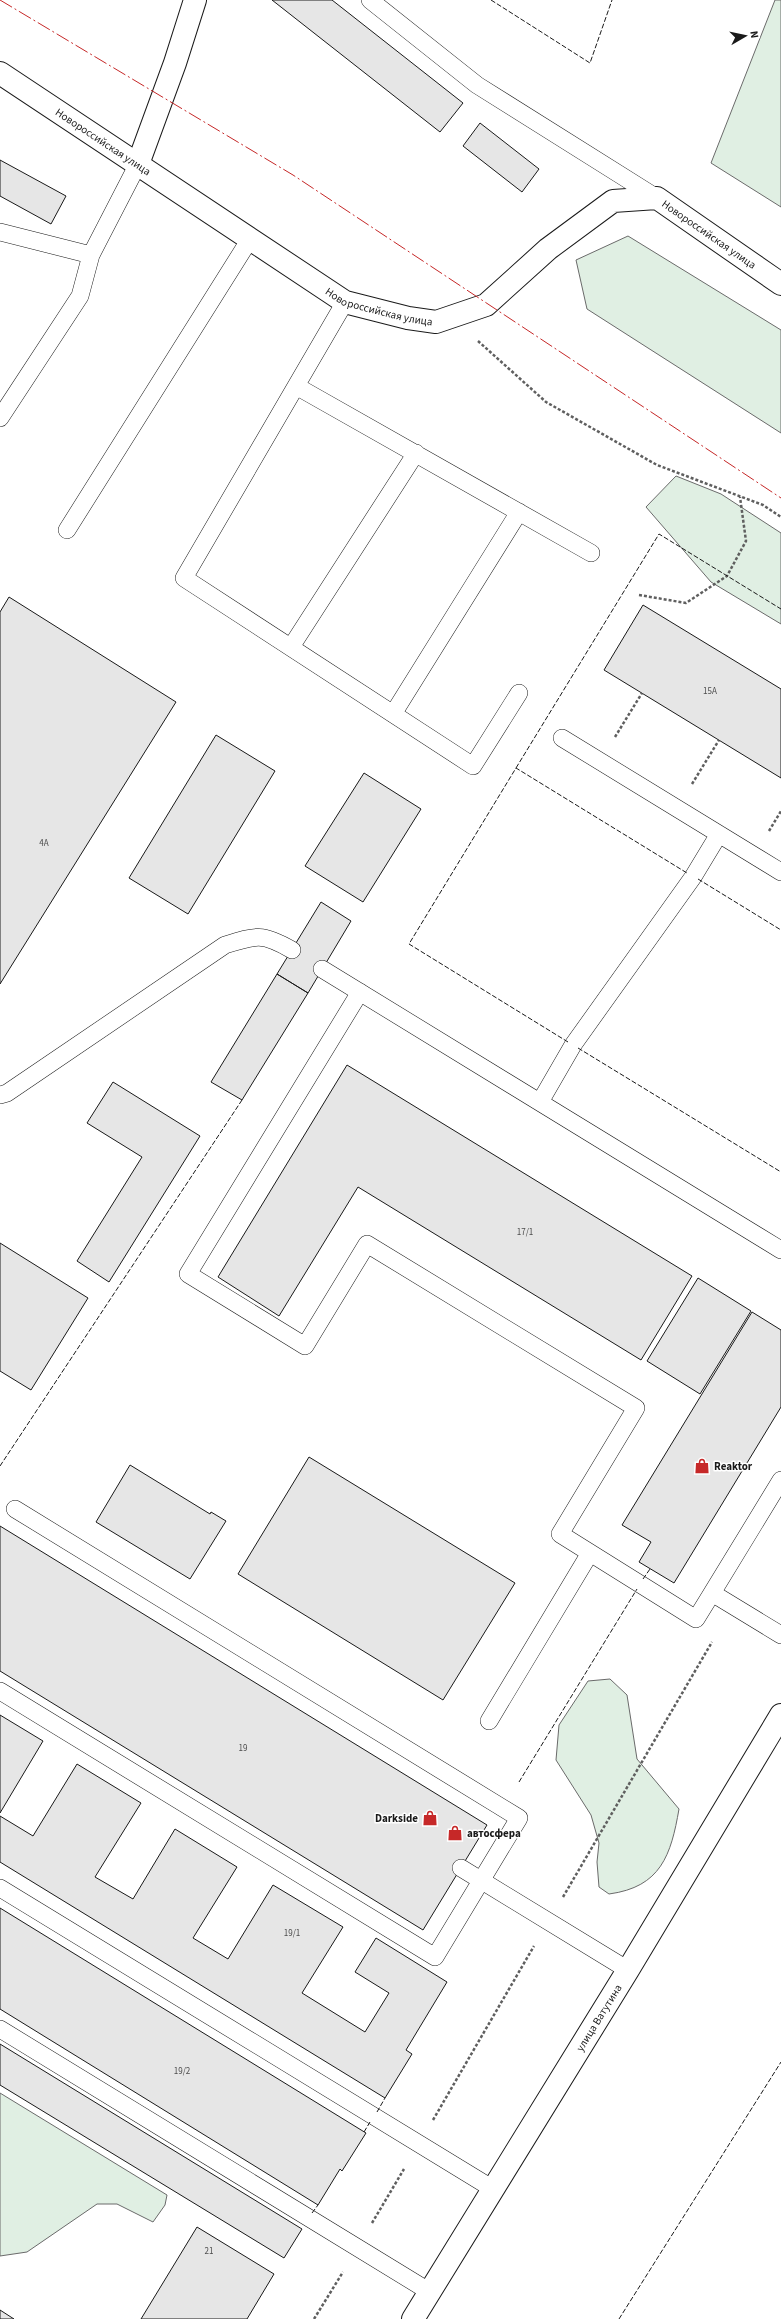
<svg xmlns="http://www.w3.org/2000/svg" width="781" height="2319" font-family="'Source Sans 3',sans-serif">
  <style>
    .green { fill: #e0efe3; stroke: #6a6a6a }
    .building { fill: #e6e6e6; stroke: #1a1a1a }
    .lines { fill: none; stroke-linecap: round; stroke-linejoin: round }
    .lane-casing { stroke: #1a1a1a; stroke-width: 18 }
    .street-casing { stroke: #1a1a1a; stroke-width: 24 }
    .secondary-casing { stroke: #1a1a1a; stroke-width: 24 }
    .path { stroke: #5f5f5f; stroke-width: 2.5; stroke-dasharray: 3 2; stroke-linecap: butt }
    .lane { stroke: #fff; stroke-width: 17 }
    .street { stroke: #fff; stroke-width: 22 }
    .secondary { stroke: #fff; stroke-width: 22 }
    .fence { stroke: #1a1a1a; stroke-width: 1; stroke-dasharray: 5 2; stroke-linecap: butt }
    .power { stroke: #c62828; stroke-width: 1; stroke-dasharray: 14 3 2 3; stroke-linecap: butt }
    .labels { text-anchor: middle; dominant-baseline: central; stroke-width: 3; stroke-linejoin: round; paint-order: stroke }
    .number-label { font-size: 9px; fill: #4d4d4d }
    .street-label { font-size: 11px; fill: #1a1a1a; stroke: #fff }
    .poi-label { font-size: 11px; font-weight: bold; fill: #1a1a1a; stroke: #fff; text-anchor: start }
  </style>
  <rect width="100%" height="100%" fill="#fff"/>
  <path class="green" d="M 775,0 L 781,0 L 781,207 L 711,163 Z
    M 628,236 L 781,330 L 781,433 L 587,309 L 576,260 Z
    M 676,476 L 721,494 L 781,533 L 781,624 L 711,582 L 646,507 Z
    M 610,1679 L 627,1695 L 637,1759 L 679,1809 C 671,1855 661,1887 609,1894 L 599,1887 L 597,1862 L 599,1843 L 591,1815 L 556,1760 L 559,1725 L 588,1681 Z
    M 0,2093 L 167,2195 L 165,2205 L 153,2222 L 117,2204 L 97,2204 L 27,2252 L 0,2256 Z"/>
  <path class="building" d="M 272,0 L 332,0 L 463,103 L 440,132 Z
    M 480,123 L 539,169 L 522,192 L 463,146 Z
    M 0,160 L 66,196 L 51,224 L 0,196 Z
    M 9,597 L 176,702 L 0,984 L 0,612 Z
    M 643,605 L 781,689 L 781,778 L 604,670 Z
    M 216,735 L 275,771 L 188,914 L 129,878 Z
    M 364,773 L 421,809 L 363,902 L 305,866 Z
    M 321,902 L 351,921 L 308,993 L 277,974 Z
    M 277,974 L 308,993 L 242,1100 L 211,1082 Z
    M 347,1065 L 692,1276 L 641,1360 L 358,1187 L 279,1316 L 218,1277 Z
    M 113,1082 L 200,1136 L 109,1282 L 77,1261 L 142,1157 L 87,1123 Z
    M 0,1243 L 88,1298 L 31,1390 L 0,1371 Z
    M 698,1278 L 751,1311 L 700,1394 L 647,1361 Z
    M 752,1312 L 781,1330 L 781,1407 L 674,1583 L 639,1562 L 651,1542 L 622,1525 Z
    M 309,1457 L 515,1583 L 443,1700 L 238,1574 Z
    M 130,1465 L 210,1514 L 211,1512 L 226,1521 L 190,1579 L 96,1522 Z
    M 0,1526 L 487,1825 L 423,1930 L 0,1671 Z
    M 0,1715 L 43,1741 L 0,1813 Z
    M 77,1764 L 141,1803 L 95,1877 L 133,1899 L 175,1829 L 237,1867 L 193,1938 L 228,1959 L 273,1885 L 343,1927 L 302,1993 L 365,2032 L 389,1993 L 355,1972 L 376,1938 L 447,1982 L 406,2050 L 412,2054 L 385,2098 L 0,1862 L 0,1816 L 33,1836 Z
    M 0,1908 L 366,2133 L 342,2171 L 340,2169 L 318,2205 L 0,2009 Z
    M 0,2044 L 302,2229 L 284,2258 L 0,2085 Z
    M 197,2227 L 274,2274 L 247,2319 L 141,2319 Z
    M 0,2310 L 14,2319 L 0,2319 Z"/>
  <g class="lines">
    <g class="lane-casing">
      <path id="lane" d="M 370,0 L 477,85 L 657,198
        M 0,232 L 91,255
        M 345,302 L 184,578 L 473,766 L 519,693
        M 296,386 L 591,553
        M 0,418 L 80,296 L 91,255 L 138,164
        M 67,530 L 250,239
        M 291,647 L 416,453
        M 393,714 L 519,512
        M 562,738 L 781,872
        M 322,969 L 781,1250
        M 360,992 L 188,1274 L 305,1346 L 367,1244 L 636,1408 L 560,1534 L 696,1619 L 712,1593
        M 0,1095 L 7,1093 L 225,945 C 256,935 263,933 292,950
        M 540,1102 L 573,1045 L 693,877 L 719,834
        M 781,1480 L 712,1593 L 781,1635
        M 0,1691 L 435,1957 L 519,1818 L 15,1509
        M 489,1721 L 590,1553
        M 461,1868 L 628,1970
        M 0,1888 L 493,2189
        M 0,2029 L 430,2292"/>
    </g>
    <g class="street-casing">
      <g id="street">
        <path id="s1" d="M 0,73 L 345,302 L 408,318 L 436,322 L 486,305 L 548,249 L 613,201 L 657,198 L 781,284"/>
        <path d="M 138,164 L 175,63 L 195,0"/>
      </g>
    </g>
    <g class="secondary-casing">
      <g id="secondary">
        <path id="s2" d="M 413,2319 L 628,1970 L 781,1715"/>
      </g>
    </g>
    <path class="path" d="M 478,341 L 546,402 L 657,465 L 763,505 L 781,517
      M 639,595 L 686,603 L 727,576 L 746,541 L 740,497
      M 615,737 L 642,693
      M 692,784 L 719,740
      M 769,831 L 781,811
      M 563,1897 L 712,1642
      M 433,2120 L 534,1946
      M 372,2223 L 404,2169
      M 314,2319 L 343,2272"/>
    <use href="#lane" class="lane"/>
    <use href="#street" class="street"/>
    <use href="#secondary" class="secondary"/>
    <path class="fence" d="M 491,0 L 590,63 L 612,0
      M 516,768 L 659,534 L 781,609
      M 698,879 L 781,930
      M 568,1042 L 409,944 L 516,768 L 687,873
      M 578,1048 L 781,1172
      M 0,1466 L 242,1100
      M 643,1579 L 650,1569
      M 519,1782 L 637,1589
      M 377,2112 L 385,2098
      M 364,2132 L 370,2122
      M 312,2213 L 318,2205
      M 619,2319 L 781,2062"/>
    <path class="power" d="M 0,0 L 293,175 L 781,498"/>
  </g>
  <defs>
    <g id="shop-bare" transform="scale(1.2)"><path d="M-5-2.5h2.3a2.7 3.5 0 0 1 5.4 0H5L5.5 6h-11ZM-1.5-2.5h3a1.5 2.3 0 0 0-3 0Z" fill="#c62828" stroke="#fff" stroke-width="2.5" paint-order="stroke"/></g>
  </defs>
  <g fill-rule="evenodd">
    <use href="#shop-bare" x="702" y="1466"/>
    <use href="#shop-bare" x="430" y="1818"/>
    <use href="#shop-bare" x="455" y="1833"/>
  </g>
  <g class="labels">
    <g class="number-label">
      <text x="710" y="691">15А</text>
      <text x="44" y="843">4А</text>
      <text x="525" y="1232">17/1</text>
      <text x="243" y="1748">19</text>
      <text x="292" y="1933">19/1</text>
      <text x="182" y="2071">19/2</text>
      <text x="209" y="2251">21</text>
    </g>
    <g class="street-label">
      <text stroke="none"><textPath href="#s1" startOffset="124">Новороссийская улица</textPath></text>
      <text stroke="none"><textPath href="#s1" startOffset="832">Новороссийская улица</textPath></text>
      <text stroke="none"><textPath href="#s1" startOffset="448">Новороссийская улица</textPath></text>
      <text stroke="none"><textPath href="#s2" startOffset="354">улица Ватутина</textPath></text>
    </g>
    <g class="poi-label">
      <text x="714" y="1466">Reaktor</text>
      <text x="418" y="1818" text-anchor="end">Darkside</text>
      <text x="467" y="1833">автосфера</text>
    </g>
  </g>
  <g transform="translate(745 36) rotate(81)" stroke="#ffffff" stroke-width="3" paint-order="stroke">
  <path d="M0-3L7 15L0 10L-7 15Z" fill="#1a1a1a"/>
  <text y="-6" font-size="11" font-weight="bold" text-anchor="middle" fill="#1a1a1a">N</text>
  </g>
</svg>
